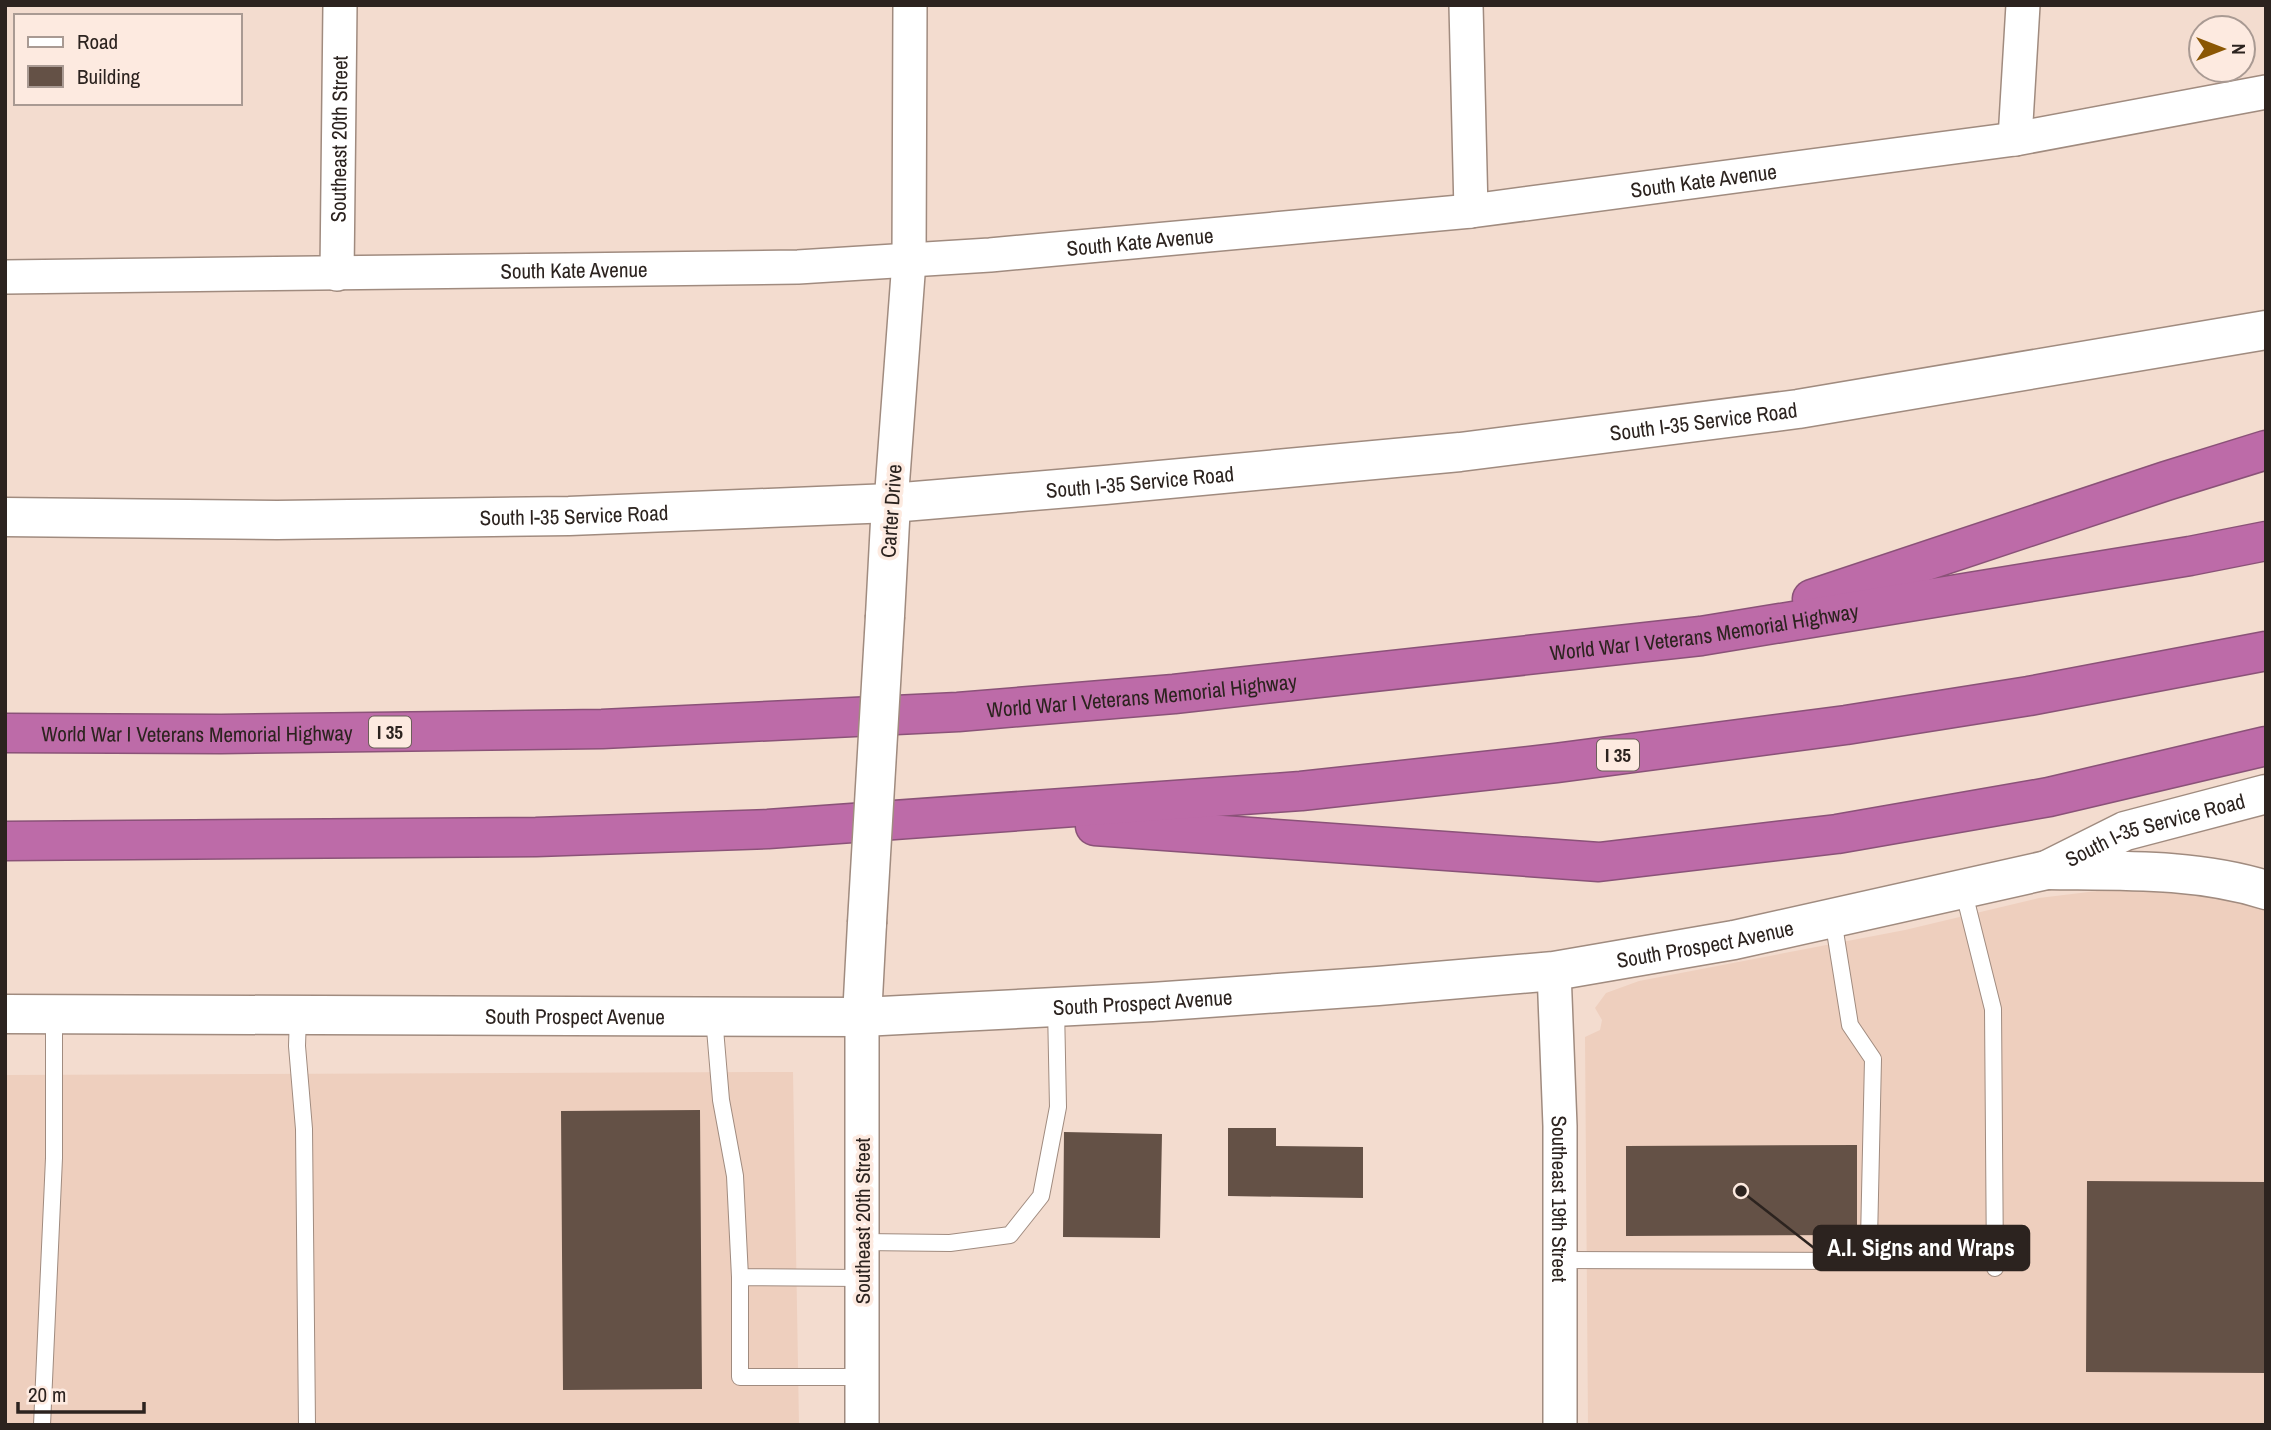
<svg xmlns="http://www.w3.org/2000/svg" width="2271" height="1430" font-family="'Archivo Narrow',sans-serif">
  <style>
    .built { fill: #eecfbe }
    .building { fill: #645146 }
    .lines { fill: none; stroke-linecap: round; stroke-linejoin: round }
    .service-casing { stroke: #a08b7f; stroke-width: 18 }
    .minor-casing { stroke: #a08b7f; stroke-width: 36 }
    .tertiary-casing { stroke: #a08b7f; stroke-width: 41 }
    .secondary-casing { stroke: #a08b7f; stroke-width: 41 }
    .motorway-casing { stroke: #8a5278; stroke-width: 41 }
    .service { stroke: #fff; stroke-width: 16 }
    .minor { stroke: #fff; stroke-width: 33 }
    .tertiary { stroke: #fff; stroke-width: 38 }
    .secondary { stroke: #fff; stroke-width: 38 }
    .motorway { stroke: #bd6ba8; stroke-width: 38 }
    .tertiary-bridge-casing { stroke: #a08b7f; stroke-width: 41; stroke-linecap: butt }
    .tertiary-bridge { stroke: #fff; stroke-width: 38 }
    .labels { text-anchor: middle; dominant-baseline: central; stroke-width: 7; stroke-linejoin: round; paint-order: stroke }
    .shield { fill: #fdeae0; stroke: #6b5f59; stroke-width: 2 }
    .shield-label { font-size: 19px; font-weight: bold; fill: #2c231f }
    .street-label { font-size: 21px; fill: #2c231f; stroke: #fdeae0 }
    .leader { fill: none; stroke: #2c231f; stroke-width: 2.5 }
    .callout-dot { fill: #2c231f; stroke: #fdeae0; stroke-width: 2.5 }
    .callout { fill: #2c231f; stroke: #2c231f; stroke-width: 2.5 }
    .callout-label { font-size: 23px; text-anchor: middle; font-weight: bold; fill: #fff }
  </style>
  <rect width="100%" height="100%" fill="#f3dccf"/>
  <path class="built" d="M 2113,889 L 2169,889 L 2222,895 L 2266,909 L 2266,1425 L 1588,1425 L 1585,1037 L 1600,1030 L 1602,1020 L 1595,1008 L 1606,993 L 1639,981 L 1905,930 L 2039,898 Z
    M 793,1072 L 799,1425 L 5,1425 L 5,1075 Z"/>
  <path class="building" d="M 700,1110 L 702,1389 L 563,1390 L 561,1111 Z
    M 1228,1128 L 1276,1128 L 1276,1146 L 1363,1147 L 1363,1198 L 1228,1196 Z
    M 1064,1132 L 1162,1134 L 1160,1238 L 1063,1237 Z
    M 1857,1145 L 1857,1235 L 1626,1236 L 1626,1146 Z
    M 2087,1181 L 2266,1182 L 2266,1373 L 2086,1372 Z"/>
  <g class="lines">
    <g class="service-casing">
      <path id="service" d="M 1963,889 L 1993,1009 L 1995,1268
        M 298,1016 L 297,1046 L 304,1129 L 307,1425
        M 714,1017 L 721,1100 L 735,1176 L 740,1277 L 740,1377 L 862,1377
        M 862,1242 L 950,1243 L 1010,1235 L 1041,1196 L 1058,1107 L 1056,1007
        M 1560,1260 L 1860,1261 L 1869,1240 L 1873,1059 L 1850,1025 L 1833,919
        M 740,1277 L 862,1278
        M 42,1425 L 54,1158 L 54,1015"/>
    </g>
    <g class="minor-casing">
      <g id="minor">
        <path d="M 1466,5 L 1471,211"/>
        <path d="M 2015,139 L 2023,5"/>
        <path id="s1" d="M 337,274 L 340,5"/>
        <path id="s2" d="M 5,277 L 798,267 L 990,255 L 1471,211 L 2015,139 L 2266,92"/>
        <path d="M 891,503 L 909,261 L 910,5"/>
        <path id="s3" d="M 1554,971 L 1560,1126 L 1560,1425"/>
        <path d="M 862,1017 L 862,1425"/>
      </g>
    </g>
    <g class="tertiary-casing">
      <path id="tertiary" d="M 885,616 L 891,503
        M 2047,870 C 2121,871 2195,868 2266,890
        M 862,1017 L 867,923"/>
    </g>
    <g class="secondary-casing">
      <g id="secondary">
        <path id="s4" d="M 5,517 L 277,520 L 569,516 L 891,503 L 1105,485 L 1460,452 L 1798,409 L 2266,330"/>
        <path id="s5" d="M 5,1014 L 862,1017 L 1152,1002 L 1378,986 L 1554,971 L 1734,940 L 2047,870 L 2125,831 L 2266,794"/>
      </g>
    </g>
    <g class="motorway-casing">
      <g id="motorway">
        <path d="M 1812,599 L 2166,481 L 2266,450"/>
        <path id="s6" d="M 5,733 L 221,734 L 602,729 L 958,712 L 1174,694 L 1701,636 L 2190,556 L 2266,541"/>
        <path d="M 1095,826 L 1599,862 L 1837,834 L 2049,797 L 2266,746"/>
        <path d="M 5,841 L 536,837 L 768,829 L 1301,791 L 1556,763 L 1846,725 L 2029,696 L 2266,651"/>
      </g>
    </g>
    <use href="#service" class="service"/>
    <use href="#minor" class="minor"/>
    <use href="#tertiary" class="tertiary"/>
    <use href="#secondary" class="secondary"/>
    <use href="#motorway" class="motorway"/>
    <g class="tertiary-bridge-casing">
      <path id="tertiary-bridge" d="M 867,923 L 885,616"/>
    </g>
    <use href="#tertiary-bridge" class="tertiary-bridge"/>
  </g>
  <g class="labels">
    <g class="shield">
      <rect x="369" y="716.5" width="42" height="31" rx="5"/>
      <rect x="1597" y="739.5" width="42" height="31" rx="5"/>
    </g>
    <g class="shield-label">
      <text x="390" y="732">I 35</text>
      <text x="1618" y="755">I 35</text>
    </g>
    <g class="street-label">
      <text stroke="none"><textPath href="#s1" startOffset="135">Southeast 20th Street</textPath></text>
      <text stroke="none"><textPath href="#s2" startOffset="1703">South Kate Avenue</textPath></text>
      <text stroke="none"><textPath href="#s2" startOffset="1136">South Kate Avenue</textPath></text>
      <text stroke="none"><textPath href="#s2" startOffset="569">South Kate Avenue</textPath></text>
      <text stroke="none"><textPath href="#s4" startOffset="1703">South I-35 Service Road</textPath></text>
      <text stroke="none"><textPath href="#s4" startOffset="1136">South I-35 Service Road</textPath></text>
      <text transform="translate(891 511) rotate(-86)">Carter Drive</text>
      <text stroke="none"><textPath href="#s4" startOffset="569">South I-35 Service Road</textPath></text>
      <text stroke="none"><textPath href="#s6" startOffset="1704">World War I Veterans Memorial Highway</textPath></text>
      <text stroke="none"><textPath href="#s6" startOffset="1138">World War I Veterans Memorial Highway</textPath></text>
      <text stroke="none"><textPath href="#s6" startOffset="192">World War I Veterans Memorial Highway</textPath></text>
      <text stroke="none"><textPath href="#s5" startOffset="2170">South I-35 Service Road</textPath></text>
      <text stroke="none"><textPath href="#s5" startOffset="1704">South Prospect Avenue</textPath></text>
      <text stroke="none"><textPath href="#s5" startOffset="1138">South Prospect Avenue</textPath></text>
      <text stroke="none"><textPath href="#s5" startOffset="570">South Prospect Avenue</textPath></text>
      <text stroke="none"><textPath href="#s3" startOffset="228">Southeast 19th Street</textPath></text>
      <text transform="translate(862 1221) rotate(-90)">Southeast 20th Street</text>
    </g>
  </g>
  <path class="leader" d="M1741 1191L1814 1248"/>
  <circle class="callout-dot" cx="1741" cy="1191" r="7"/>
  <rect class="callout" x="1814" y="1226" width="215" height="44" rx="7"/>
  <g class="callout-label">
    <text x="1921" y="1256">A.I. Signs and Wraps</text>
  </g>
  <rect width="2271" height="1430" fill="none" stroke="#2c231f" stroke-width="14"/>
  <rect x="14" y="14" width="228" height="91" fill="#fdeae0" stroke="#a99a93" stroke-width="2"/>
  <rect x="28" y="37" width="35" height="10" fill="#ffffff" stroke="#a99a93" stroke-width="2"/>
  <text x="77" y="49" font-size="21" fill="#2c231f">Road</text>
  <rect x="28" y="66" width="35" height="21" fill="#645146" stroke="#a99a93" stroke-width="2"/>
  <text x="77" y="84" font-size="21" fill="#2c231f">Building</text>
  <g transform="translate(2222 49) rotate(90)"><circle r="33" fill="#fdeae0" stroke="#a99a93" stroke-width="2"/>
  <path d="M0-5L12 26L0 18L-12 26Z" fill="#8b5704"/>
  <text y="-10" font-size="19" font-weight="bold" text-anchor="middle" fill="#2c231f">N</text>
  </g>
  <path d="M18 1402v10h126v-10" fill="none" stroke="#2c231f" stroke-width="3.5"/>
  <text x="28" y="1402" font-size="21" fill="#2c231f" stroke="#fdeae0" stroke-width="5" paint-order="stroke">20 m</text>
</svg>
